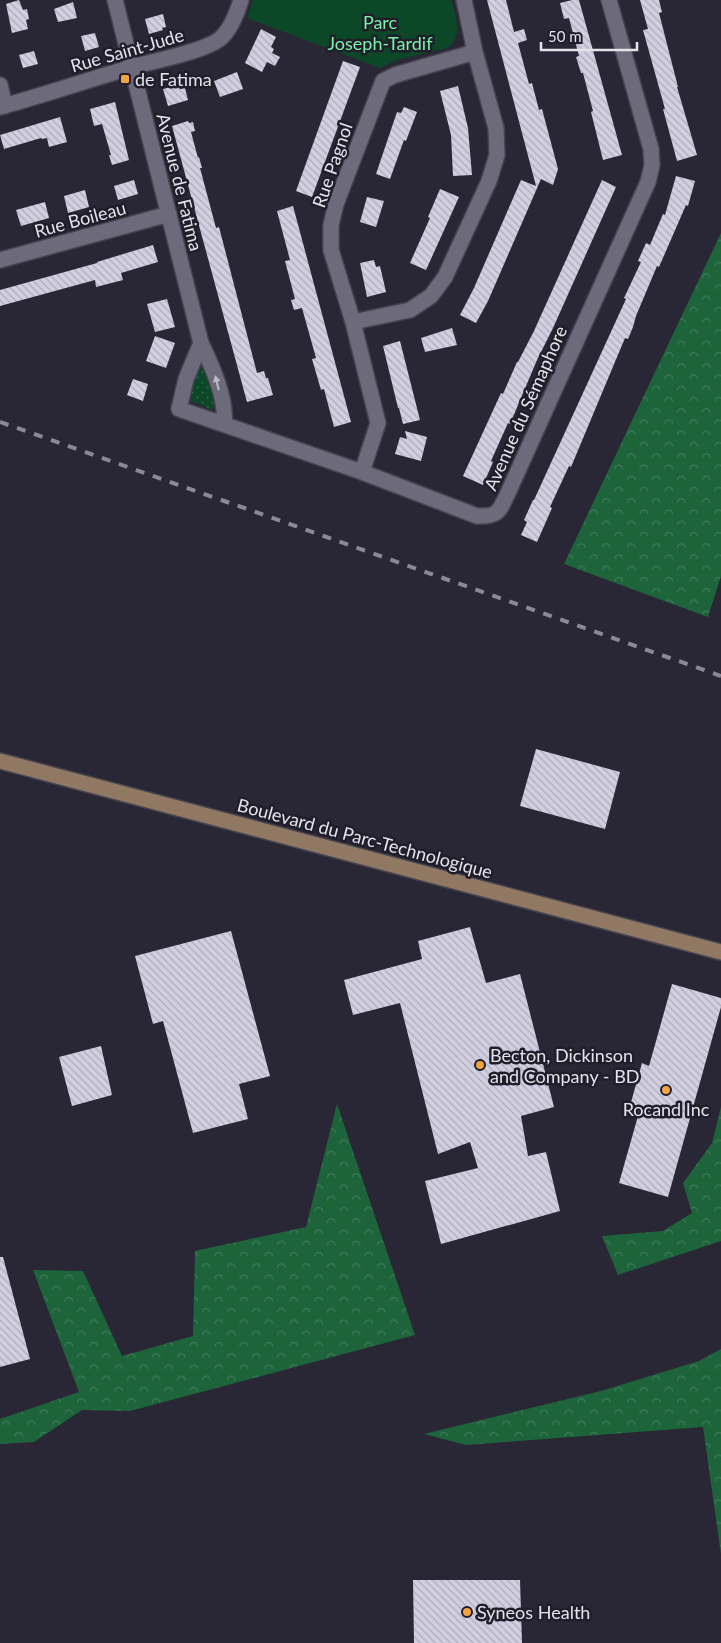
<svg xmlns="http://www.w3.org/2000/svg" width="721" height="1643" font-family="Lato,sans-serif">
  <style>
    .grass { fill: url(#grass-dots) }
    .forest { fill: url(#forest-crowns) }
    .park { fill: #0c4727 }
    .building { fill: url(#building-back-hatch) }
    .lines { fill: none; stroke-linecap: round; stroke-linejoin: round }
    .street-casing { stroke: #44434e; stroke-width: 18 }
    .secondary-casing { stroke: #44434e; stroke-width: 18 }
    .street { stroke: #6d6b7b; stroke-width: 15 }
    .secondary { stroke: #917862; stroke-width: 15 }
    .rail { stroke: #8b8995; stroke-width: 4; stroke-dasharray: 9 9; stroke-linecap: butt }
    .oneway { fill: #bab9c4 }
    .poi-dot { fill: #f3a442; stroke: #201e2b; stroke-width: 2 }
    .labels { text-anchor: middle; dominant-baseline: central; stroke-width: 5; stroke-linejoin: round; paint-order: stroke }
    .park-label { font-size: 18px; fill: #7bf2a7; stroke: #201e2b }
    .street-label { font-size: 18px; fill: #e4e3ec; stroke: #201e2b }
    .poi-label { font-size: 18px; fill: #e4e3ec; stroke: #201e2b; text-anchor: start }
  </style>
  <defs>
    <pattern id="grass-dots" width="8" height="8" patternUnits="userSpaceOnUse" patternTransform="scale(1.25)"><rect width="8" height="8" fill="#0c4727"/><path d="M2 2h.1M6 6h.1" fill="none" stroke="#2f6146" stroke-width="1.8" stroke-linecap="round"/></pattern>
    <pattern id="forest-crowns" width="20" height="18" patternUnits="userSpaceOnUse" patternTransform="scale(1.25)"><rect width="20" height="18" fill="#1d643b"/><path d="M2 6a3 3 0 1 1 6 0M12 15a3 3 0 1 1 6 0" fill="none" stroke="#3e7a58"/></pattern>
    <pattern id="building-back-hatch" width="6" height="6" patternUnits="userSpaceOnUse" patternTransform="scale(1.25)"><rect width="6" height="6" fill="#d1cfe0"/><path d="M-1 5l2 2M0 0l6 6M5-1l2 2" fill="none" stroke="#aeacba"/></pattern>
  </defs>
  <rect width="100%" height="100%" fill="#292735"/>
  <path class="grass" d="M 202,364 L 204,364 L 215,407 L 213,410 L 188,400 L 190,390 Z"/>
  <path class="forest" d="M 721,233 L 721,576 L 708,617 L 564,564 Z
    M 337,1104 L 415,1335 L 130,1411 L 82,1410 L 34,1442 L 0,1444 L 0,1419 L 79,1392 L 33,1270 L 83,1271 L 122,1356 L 193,1336 L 195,1251 L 306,1227 Z
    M 721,1107 L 721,1241 L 618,1275 L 602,1236 L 663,1231 L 692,1213 L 683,1183 L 712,1143 Z
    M 721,1349 L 721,1554 L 703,1427 L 466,1445 L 424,1434 L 601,1391 L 699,1361 Z"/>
  <path class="park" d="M 253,0 L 451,0 C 456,16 463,36 448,48 L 397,60 L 380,68 L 247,18 Z"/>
  <path class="building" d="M 19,0 L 23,10 L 27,9 L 29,19 L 26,20 L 28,29 L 12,33 L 6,4 Z
    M 487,0 L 506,0 L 514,32 L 524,29 L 527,40 L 518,43 L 529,84 L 532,83 L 539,110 L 542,109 L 558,169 L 553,185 L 541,179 L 488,301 L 476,323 L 460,315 L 474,288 L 521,180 L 536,186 Z
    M 572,0 L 579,0 L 622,155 L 603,160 L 591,112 L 593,111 L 583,73 L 581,73 L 576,57 L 579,56 L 569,18 L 564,19 L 560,3 Z
    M 640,0 L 659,0 L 662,12 L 659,13 L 678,87 L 677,87 L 697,155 L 677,161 L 663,109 L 665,109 L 643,30 L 648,29 Z
    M 73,2 L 77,18 L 58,22 L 54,9 Z
    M 163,14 L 166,27 L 162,28 L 163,30 L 149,34 L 145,19 Z
    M 261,29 L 276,37 L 271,47 L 274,49 L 272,53 L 280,57 L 275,66 L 267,62 L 262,72 L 245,63 Z
    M 95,33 L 99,47 L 85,51 L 81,36 Z
    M 34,51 L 38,64 L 23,68 L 19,55 Z
    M 343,61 L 360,67 L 312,197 L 296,191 Z
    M 237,72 L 243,89 L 220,97 L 214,81 Z
    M 179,85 L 180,89 L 185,88 L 188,100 L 168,106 L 163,89 Z
    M 458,86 L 468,128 L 472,175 L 453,176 L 451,135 L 440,91 Z
    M 115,102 L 129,160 L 112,165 L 109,155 L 111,155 L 102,124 L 94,126 L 90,109 Z
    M 404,107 L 417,112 L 406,141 L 404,140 L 390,179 L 376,174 L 397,112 L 401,113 Z
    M 60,117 L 67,142 L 49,147 L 47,138 L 42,139 L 41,138 L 4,149 L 0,135 Z
    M 188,121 L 189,123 L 193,122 L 195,131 L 191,132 L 198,158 L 199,157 L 202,168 L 200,168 L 216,228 L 219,227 L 257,373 L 264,371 L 266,378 L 268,378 L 273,395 L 247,402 L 172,126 Z
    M 676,176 L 695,181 L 688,206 L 686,205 L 659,267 L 657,266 L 636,316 L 633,327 L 628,339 L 625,338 L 571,467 L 569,466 L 550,507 L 552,508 L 537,542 L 521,535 L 527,522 L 524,520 L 533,500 L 534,500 L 626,299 L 624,298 L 641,262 L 638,261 L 646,243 L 650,245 L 663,214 L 665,215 Z
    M 134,180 L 138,194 L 118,200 L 114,186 Z
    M 602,180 L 616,187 L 553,328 L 537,360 L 510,424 L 508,423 L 491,461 L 493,462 L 483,485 L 463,476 L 501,393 L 503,394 L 517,362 L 518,362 L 534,331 Z
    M 440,189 L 459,197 L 426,270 L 410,263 L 430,218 L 428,217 Z
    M 85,190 L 89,207 L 68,213 L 64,196 Z
    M 367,197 L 384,201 L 376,227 L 360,222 Z
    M 45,202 L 49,218 L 21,226 L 16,210 Z
    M 293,206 L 351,422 L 334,427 L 324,389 L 321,390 L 312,359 L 316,358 L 302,308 L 294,310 L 291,300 L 295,299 L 285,261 L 290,260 L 277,211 Z
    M 153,245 L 158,262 L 121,273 L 123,280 L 96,287 L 95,280 L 0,306 L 0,290 L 97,263 L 97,262 Z
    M 374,260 L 376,267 L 380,266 L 386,292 L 367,297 L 360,263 Z
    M 167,299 L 175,327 L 155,332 L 147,304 Z
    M 452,328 L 457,345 L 425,352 L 421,338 Z
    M 155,336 L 175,343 L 166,368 L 146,361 Z
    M 400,341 L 420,420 L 403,424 L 399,408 L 398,408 L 383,346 Z
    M 133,379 L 148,384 L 143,401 L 127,395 Z
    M 405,431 L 427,437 L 421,461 L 395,454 L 400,437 L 407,439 Z
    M 536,749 L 620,772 L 605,829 L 520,806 Z
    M 470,927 L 486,983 L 520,974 L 554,1107 L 521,1116 L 528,1156 L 546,1152 L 560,1211 L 441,1244 L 425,1181 L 478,1168 L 470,1142 L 438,1154 L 400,1003 L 353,1015 L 344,980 L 422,959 L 418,941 Z
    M 231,931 L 270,1076 L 239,1084 L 248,1119 L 193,1133 L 163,1021 L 153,1024 L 135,956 Z
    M 672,984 L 721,998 L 721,1007 L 668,1197 L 619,1183 L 638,1116 L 628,1113 L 642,1063 L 649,1066 Z
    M 101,1046 L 112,1095 L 72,1106 L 59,1057 Z
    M 0,1257 L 3,1257 L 30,1359 L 0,1367 Z
    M 413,1580 L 520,1580 L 522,1643 L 414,1643 Z"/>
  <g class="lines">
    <g class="street-casing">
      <path id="street" d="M 115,0 L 201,343 C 212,366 227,399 224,424
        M 0,85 L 5,106
        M 0,107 C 44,95 88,80 132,67 C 153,61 208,51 222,37 C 232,27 237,13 241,0
        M 0,260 L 169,214
        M 353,322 L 410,310 L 431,296 L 445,277 L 489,181 L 497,155 L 496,128 L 475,52 L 464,0
        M 201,343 L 186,379 L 179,409 L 362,472 L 477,516 C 499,517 499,511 508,493 L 648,182 L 652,165 L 651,149 L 609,0
        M 362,472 L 378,423 L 353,322 L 331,250 L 331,225 L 336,204 L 383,81 L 395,75 L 475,52"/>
    </g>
    <g class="secondary-casing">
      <path id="secondary" d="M 0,761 L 721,952"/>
    </g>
    <use href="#street" class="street"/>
    <use href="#secondary" class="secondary"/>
    <path class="rail" d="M 0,422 L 721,676"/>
  </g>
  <defs><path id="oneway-solid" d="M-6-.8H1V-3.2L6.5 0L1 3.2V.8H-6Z" transform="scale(1.25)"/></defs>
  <use class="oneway" href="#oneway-solid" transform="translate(217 383) rotate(-104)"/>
  <g class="poi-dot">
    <rect x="120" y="74" width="10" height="10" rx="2.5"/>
    <circle cx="480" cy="1065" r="5"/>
    <circle cx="666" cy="1090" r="5"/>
    <circle cx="467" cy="1612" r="5"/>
  </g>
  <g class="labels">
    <g class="park-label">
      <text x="380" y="22">Parc<tspan x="380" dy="21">Joseph-Tardif</tspan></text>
    </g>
    <g class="street-label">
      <text transform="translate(127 50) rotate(-16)">Rue Saint-Jude</text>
      <text transform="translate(332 165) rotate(-71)">Rue Pagnol</text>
      <text transform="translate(180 182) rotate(76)">Avenue de Fatima</text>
      <text transform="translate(80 219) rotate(-15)">Rue Boileau</text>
      <text transform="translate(525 408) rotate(-66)">Avenue du Sémaphore</text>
      <text transform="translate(365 838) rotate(15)">Boulevard du Parc-Technologique</text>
    </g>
    <g class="poi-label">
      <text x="135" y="79">de Fatima</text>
      <text x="490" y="1055">Becton, Dickinson<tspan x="490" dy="21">and Company - BD</tspan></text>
      <text x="666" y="1109" text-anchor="middle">Rocand Inc</text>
      <text x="477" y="1612">Syneos Health</text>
    </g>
  </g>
  <path d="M541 42v8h96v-8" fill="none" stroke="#e4e3ec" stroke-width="2.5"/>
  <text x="548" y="42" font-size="15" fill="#e4e3ec" stroke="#201e2b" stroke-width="4" paint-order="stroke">50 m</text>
</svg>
